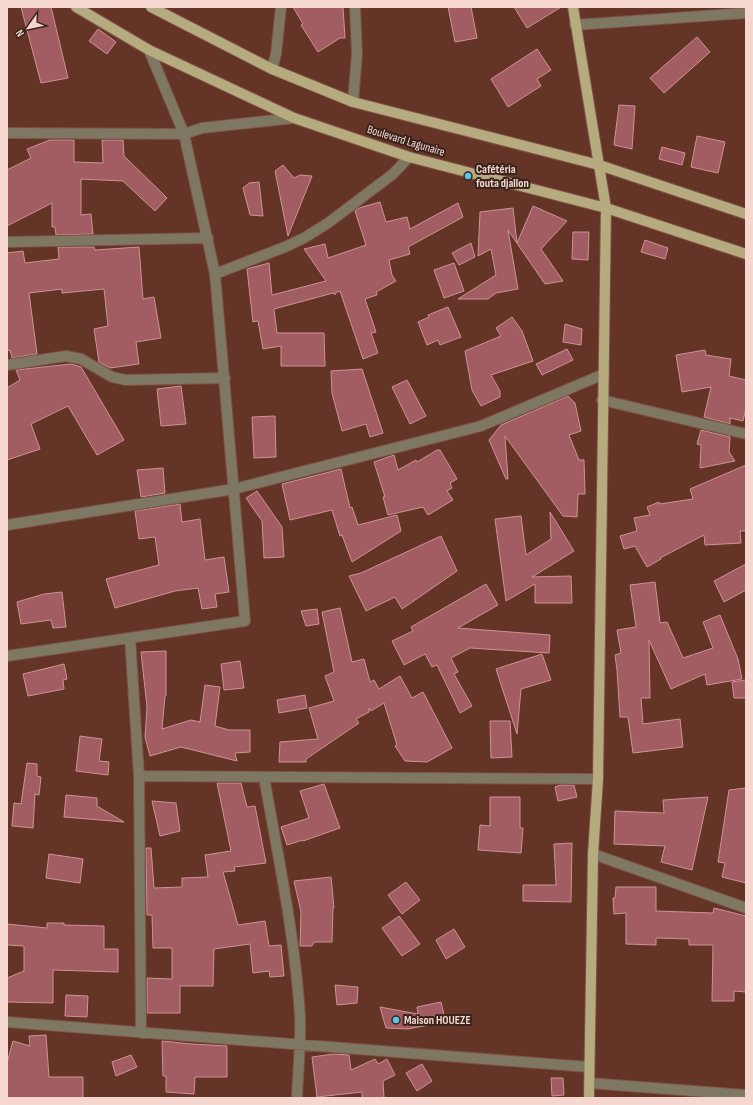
<svg xmlns="http://www.w3.org/2000/svg" width="753" height="1105" font-family="'Sofia Sans Condensed',sans-serif">
  <style>
    .building { fill: #a15d62; stroke: #cf9396 }
    .lines { fill: none; stroke-linecap: round; stroke-linejoin: round }
    .minor-casing { stroke: #7e5145; stroke-width: 12 }
    .major-casing { stroke: #7e5145; stroke-width: 12 }
    .minor { stroke: #7e7862; stroke-width: 10 }
    .major { stroke: #b6ab7f; stroke-width: 10 }
    .poi-dot { fill: #58c9e3; stroke: #39231d; stroke-width: 1.5 }
    .labels { text-anchor: middle; dominant-baseline: central; stroke-width: 4; stroke-linejoin: round; paint-order: stroke }
    .street-label { font-size: 12px; fill: #f6d7cf; stroke: #39231d }
    .poi-label { font-size: 12px; font-weight: bold; fill: #f6d7cf; stroke: #39231d; text-anchor: start }
  </style>
  <rect width="100%" height="100%" fill="#643427"/>
  <path class="building" d="M 21,7 L 51,7 L 68,78 L 41,83 Z
    M 293,7 L 343,7 L 345,38 L 340,38 L 318,52 L 301,25 L 303,24 Z
    M 448,7 L 471,7 L 477,38 L 455,42 Z
    M 514,7 L 561,7 L 527,28 Z
    M 98,29 L 116,42 L 107,54 L 89,41 Z
    M 697,37 L 710,52 L 664,93 L 650,78 Z
    M 537,49 L 551,70 L 537,79 L 541,86 L 508,107 L 491,79 Z
    M 619,105 L 635,106 L 632,149 L 614,145 Z
    M 697,136 L 725,142 L 718,173 L 691,167 Z
    M 50,140 L 74,140 L 74,162 L 103,163 L 102,140 L 123,140 L 124,156 L 167,198 L 155,211 L 123,181 L 81,179 L 81,215 L 91,214 L 93,234 L 56,235 L 55,227 L 52,227 L 52,203 L 7,226 L 7,170 L 31,158 L 27,149 Z
    M 662,147 L 685,153 L 682,165 L 659,159 Z
    M 283,165 L 294,178 L 300,175 L 312,176 L 288,236 L 275,171 Z
    M 259,182 L 263,216 L 250,215 L 243,188 L 249,183 Z
    M 380,202 L 386,222 L 407,217 L 410,229 L 458,203 L 463,217 L 408,247 L 410,254 L 389,260 L 392,275 L 396,281 L 376,292 L 377,295 L 365,299 L 376,332 L 371,333 L 378,353 L 363,359 L 340,291 L 335,293 L 335,295 L 333,293 L 274,309 L 277,333 L 324,333 L 325,366 L 281,366 L 281,346 L 263,349 L 258,321 L 253,322 L 247,269 L 269,263 L 272,295 L 326,281 L 304,249 L 325,244 L 328,258 L 366,245 L 355,211 L 359,208 Z
    M 533,206 L 567,221 L 541,249 L 563,281 L 545,284 L 508,230 L 518,289 L 496,293 L 488,299 L 458,299 L 496,275 L 491,249 L 478,256 L 480,212 L 513,208 L 517,243 Z
    M 573,232 L 589,232 L 588,260 L 572,259 Z
    M 645,240 L 668,248 L 665,259 L 641,252 Z
    M 471,243 L 475,257 L 459,265 L 452,253 Z
    M 58,247 L 94,247 L 95,250 L 139,247 L 143,299 L 154,297 L 161,338 L 136,342 L 139,364 L 110,368 L 99,362 L 94,329 L 108,326 L 104,289 L 62,293 L 62,289 L 29,293 L 37,354 L 12,358 L 10,350 L 7,351 L 7,253 L 23,251 L 25,263 L 59,259 Z
    M 454,263 L 464,291 L 444,298 L 434,270 Z
    M 448,307 L 461,337 L 440,345 L 438,340 L 427,345 L 418,322 L 429,317 L 428,315 Z
    M 512,317 L 522,331 L 533,361 L 491,375 L 500,391 L 500,397 L 481,406 L 472,390 L 465,351 L 501,336 L 496,328 Z
    M 565,324 L 582,329 L 581,345 L 563,342 Z
    M 567,349 L 573,360 L 542,375 L 536,364 Z
    M 705,350 L 706,355 L 731,359 L 729,376 L 746,380 L 746,408 L 743,421 L 730,418 L 730,424 L 704,417 L 711,387 L 682,392 L 676,355 Z
    M 71,364 L 81,367 L 124,440 L 97,455 L 68,406 L 31,424 L 40,449 L 7,460 L 7,388 L 20,380 L 16,370 Z
    M 362,369 L 383,433 L 370,437 L 366,424 L 342,431 L 332,393 L 331,371 Z
    M 407,380 L 426,416 L 410,424 L 392,387 Z
    M 181,386 L 186,424 L 161,426 L 157,389 Z
    M 568,396 L 575,403 L 581,431 L 569,435 L 579,460 L 584,460 L 585,494 L 578,494 L 577,517 L 563,516 L 505,436 L 508,479 L 506,479 L 489,440 L 501,425 Z
    M 275,416 L 276,457 L 254,458 L 252,417 Z
    M 701,430 L 730,437 L 729,452 L 735,461 L 700,468 L 701,445 L 697,444 Z
    M 437,450 L 440,450 L 457,479 L 450,483 L 452,488 L 447,491 L 453,500 L 428,515 L 423,507 L 388,515 L 383,497 L 385,497 L 374,462 L 394,455 L 398,470 L 416,460 L 417,462 Z
    M 746,465 L 746,531 L 740,531 L 741,543 L 705,545 L 704,535 L 660,558 L 661,559 L 647,567 L 635,546 L 624,549 L 620,536 L 637,531 L 634,518 L 650,515 L 647,507 L 659,502 L 660,504 L 693,499 L 690,489 Z
    M 163,468 L 165,493 L 141,497 L 137,470 Z
    M 341,469 L 350,508 L 352,507 L 358,525 L 397,515 L 401,531 L 352,562 L 342,535 L 340,536 L 332,510 L 290,520 L 282,484 Z
    M 257,491 L 282,527 L 284,557 L 264,558 L 262,521 L 246,498 Z
    M 180,504 L 182,522 L 200,519 L 205,560 L 224,557 L 229,592 L 215,594 L 217,607 L 202,609 L 198,588 L 175,591 L 115,608 L 106,579 L 159,565 L 155,537 L 139,539 L 135,511 Z
    M 550,512 L 574,551 L 532,577 L 571,576 L 572,603 L 535,603 L 535,584 L 506,601 L 495,519 L 521,516 L 526,555 L 551,539 Z
    M 441,536 L 457,571 L 402,609 L 395,597 L 366,611 L 349,576 L 361,573 Z
    M 746,564 L 746,590 L 724,602 L 714,581 Z
    M 655,582 L 660,623 L 667,622 L 683,658 L 713,648 L 703,622 L 720,615 L 738,659 L 742,679 L 707,685 L 705,674 L 671,689 L 649,640 L 650,698 L 641,698 L 643,724 L 680,719 L 683,747 L 633,753 L 628,717 L 620,717 L 617,670 L 615,655 L 621,653 L 617,630 L 636,627 L 630,585 Z
    M 486,584 L 498,605 L 458,628 L 550,635 L 549,653 L 470,648 L 451,658 L 458,672 L 454,674 L 472,706 L 460,713 L 437,665 L 432,667 L 425,654 L 404,665 L 392,641 L 413,631 L 411,627 Z
    M 62,592 L 66,627 L 53,628 L 51,620 L 21,624 L 17,602 L 44,594 Z
    M 340,608 L 352,662 L 364,659 L 370,682 L 374,680 L 379,689 L 400,676 L 412,698 L 423,692 L 452,748 L 427,762 L 405,761 L 395,746 L 397,745 L 384,703 L 371,711 L 369,708 L 369,712 L 356,719 L 359,723 L 306,759 L 306,762 L 279,762 L 280,742 L 318,739 L 309,708 L 334,701 L 325,676 L 334,672 L 322,612 Z
    M 317,609 L 319,624 L 306,626 L 301,611 Z
    M 166,651 L 166,696 L 165,696 L 162,729 L 191,720 L 200,722 L 205,685 L 220,687 L 215,726 L 229,730 L 250,730 L 250,752 L 235,753 L 237,761 L 181,747 L 150,756 L 145,737 L 147,707 L 141,652 Z
    M 542,654 L 551,680 L 521,689 L 517,734 L 496,669 Z
    M 240,661 L 244,688 L 224,690 L 221,664 Z
    M 64,664 L 67,679 L 63,680 L 64,689 L 28,696 L 23,674 Z
    M 746,680 L 746,698 L 734,698 L 732,682 Z
    M 305,695 L 307,708 L 279,713 L 277,700 Z
    M 490,721 L 510,721 L 512,757 L 491,758 Z
    M 80,736 L 102,739 L 99,761 L 109,762 L 108,775 L 76,771 Z
    M 27,763 L 37,764 L 37,776 L 41,777 L 39,795 L 35,794 L 33,828 L 12,826 L 14,803 L 21,804 Z
    M 217,783 L 241,783 L 247,807 L 255,806 L 266,863 L 234,867 L 235,871 L 223,872 L 238,925 L 265,921 L 269,946 L 281,945 L 284,976 L 270,977 L 269,971 L 253,973 L 250,944 L 214,949 L 213,986 L 180,986 L 180,1013 L 147,1013 L 147,978 L 172,979 L 172,948 L 153,948 L 152,915 L 147,915 L 146,848 L 151,848 L 154,888 L 182,887 L 182,878 L 208,877 L 205,855 L 231,851 Z
    M 324,784 L 340,828 L 303,841 L 303,840 L 287,845 L 281,827 L 309,818 L 300,791 Z
    M 561,785 L 574,785 L 577,797 L 558,801 L 555,787 Z
    M 746,788 L 746,883 L 722,877 L 725,863 L 718,862 L 729,790 Z
    M 66,795 L 97,798 L 97,806 L 124,822 L 64,817 Z
    M 490,797 L 520,797 L 520,828 L 523,828 L 521,853 L 478,850 L 480,825 L 490,826 Z
    M 708,797 L 692,870 L 661,862 L 665,846 L 614,844 L 615,811 L 664,813 L 663,800 Z
    M 152,801 L 176,803 L 180,831 L 160,836 Z
    M 572,843 L 571,902 L 523,901 L 523,885 L 556,885 L 554,844 Z
    M 49,854 L 83,859 L 80,883 L 46,878 Z
    M 331,877 L 334,908 L 333,908 L 332,942 L 314,942 L 312,946 L 300,946 L 301,912 L 294,881 Z
    M 406,882 L 420,900 L 402,914 L 388,895 Z
    M 616,887 L 656,887 L 656,911 L 713,913 L 714,908 L 746,916 L 746,992 L 734,991 L 734,1001 L 712,1001 L 713,945 L 689,945 L 689,939 L 656,938 L 656,945 L 626,944 L 626,913 L 614,914 L 613,898 L 615,898 Z
    M 399,916 L 420,944 L 402,956 L 382,928 Z
    M 47,923 L 64,923 L 64,925 L 104,926 L 104,949 L 118,949 L 118,972 L 53,970 L 53,1003 L 7,1002 L 7,978 L 24,971 L 24,946 L 7,945 L 7,924 L 47,928 Z
    M 454,929 L 465,947 L 446,959 L 436,940 Z
    M 335,985 L 358,987 L 357,1003 L 337,1005 Z
    M 66,995 L 88,996 L 87,1017 L 65,1016 Z
    M 441,1002 L 445,1019 L 449,1021 L 408,1029 L 386,1028 L 380,1007 L 418,1014 L 417,1007 Z
    M 46,1035 L 49,1077 L 83,1077 L 83,1098 L 7,1098 L 7,1063 L 13,1041 L 30,1046 L 29,1036 Z
    M 162,1041 L 191,1044 L 227,1046 L 227,1077 L 195,1077 L 194,1094 L 166,1092 L 166,1076 L 163,1076 Z
    M 334,1054 L 349,1055 L 351,1070 L 375,1059 L 378,1064 L 387,1059 L 395,1075 L 383,1081 L 384,1098 L 362,1098 L 362,1092 L 317,1097 L 312,1057 Z
    M 131,1055 L 137,1067 L 116,1076 L 112,1062 Z
    M 422,1064 L 432,1081 L 417,1091 L 406,1073 Z
    M 551,1078 L 563,1078 L 564,1095 L 552,1096 Z"/>
  <g class="lines">
    <g class="minor-casing">
      <path id="minor" d="M 575,25 L 746,13
        M 272,69 L 276,54 L 281,7
        M 353,102 L 357,54 L 355,7
        M 7,133 L 184,134 L 202,128 L 294,118
        M 7,242 L 208,238
        M 215,274 L 285,247 L 304,238 L 328,223 L 393,174 L 409,157
        M 7,365 L 66,356 L 81,359 L 112,377 L 126,380 L 225,378
        M 602,400 L 746,434
        M 7,525 L 234,489 L 481,426 L 604,374
        M 130,638 L 139,776 L 141,1033
        M 7,656 L 245,621 L 215,274 L 184,134 L 149,50
        M 139,776 L 598,779
        M 264,777 C 278,856 295,936 300,1016 C 301,1043 298,1071 297,1098
        M 593,854 L 746,908
        M 7,1022 L 589,1067
        M 589,1083 L 746,1095"/>
    </g>
    <g class="major-casing">
      <path id="major" d="M 76,7 L 149,50 L 294,118 L 409,157 L 606,208 L 746,254
        M 151,7 L 272,69 L 353,102 L 599,165 L 746,214
        M 573,7 L 606,208 L 598,779 L 593,854 L 589,1098"/>
    </g>
    <use href="#minor" class="minor"/>
    <use href="#major" class="major"/>
  </g>
  <g class="poi-dot">
    <circle cx="468" cy="176" r="4"/>
    <circle cx="396" cy="1020" r="4"/>
  </g>
  <g class="labels">
    <g class="street-label">
      <text transform="translate(406 141) rotate(17)">Boulevard Lagunaire</text>
    </g>
    <g class="poi-label">
      <text x="476" y="169">Cafétéria<tspan x="476" dy="14">fouta djallon</tspan></text>
      <text x="404" y="1020">Maison HOUEZE</text>
    </g>
  </g>
  <rect width="753" height="1105" fill="none" stroke="#f6d7cf" stroke-width="16"/>
  <g transform="translate(28 28) rotate(237)" stroke="#39231d" stroke-width="3" paint-order="stroke">
  <path d="M0-3L7 15L0 10L-7 15Z" fill="#f6d7cf"/>
  <text y="-6" font-size="11" font-weight="bold" text-anchor="middle" fill="#f6d7cf">N</text>
  </g>
</svg>
